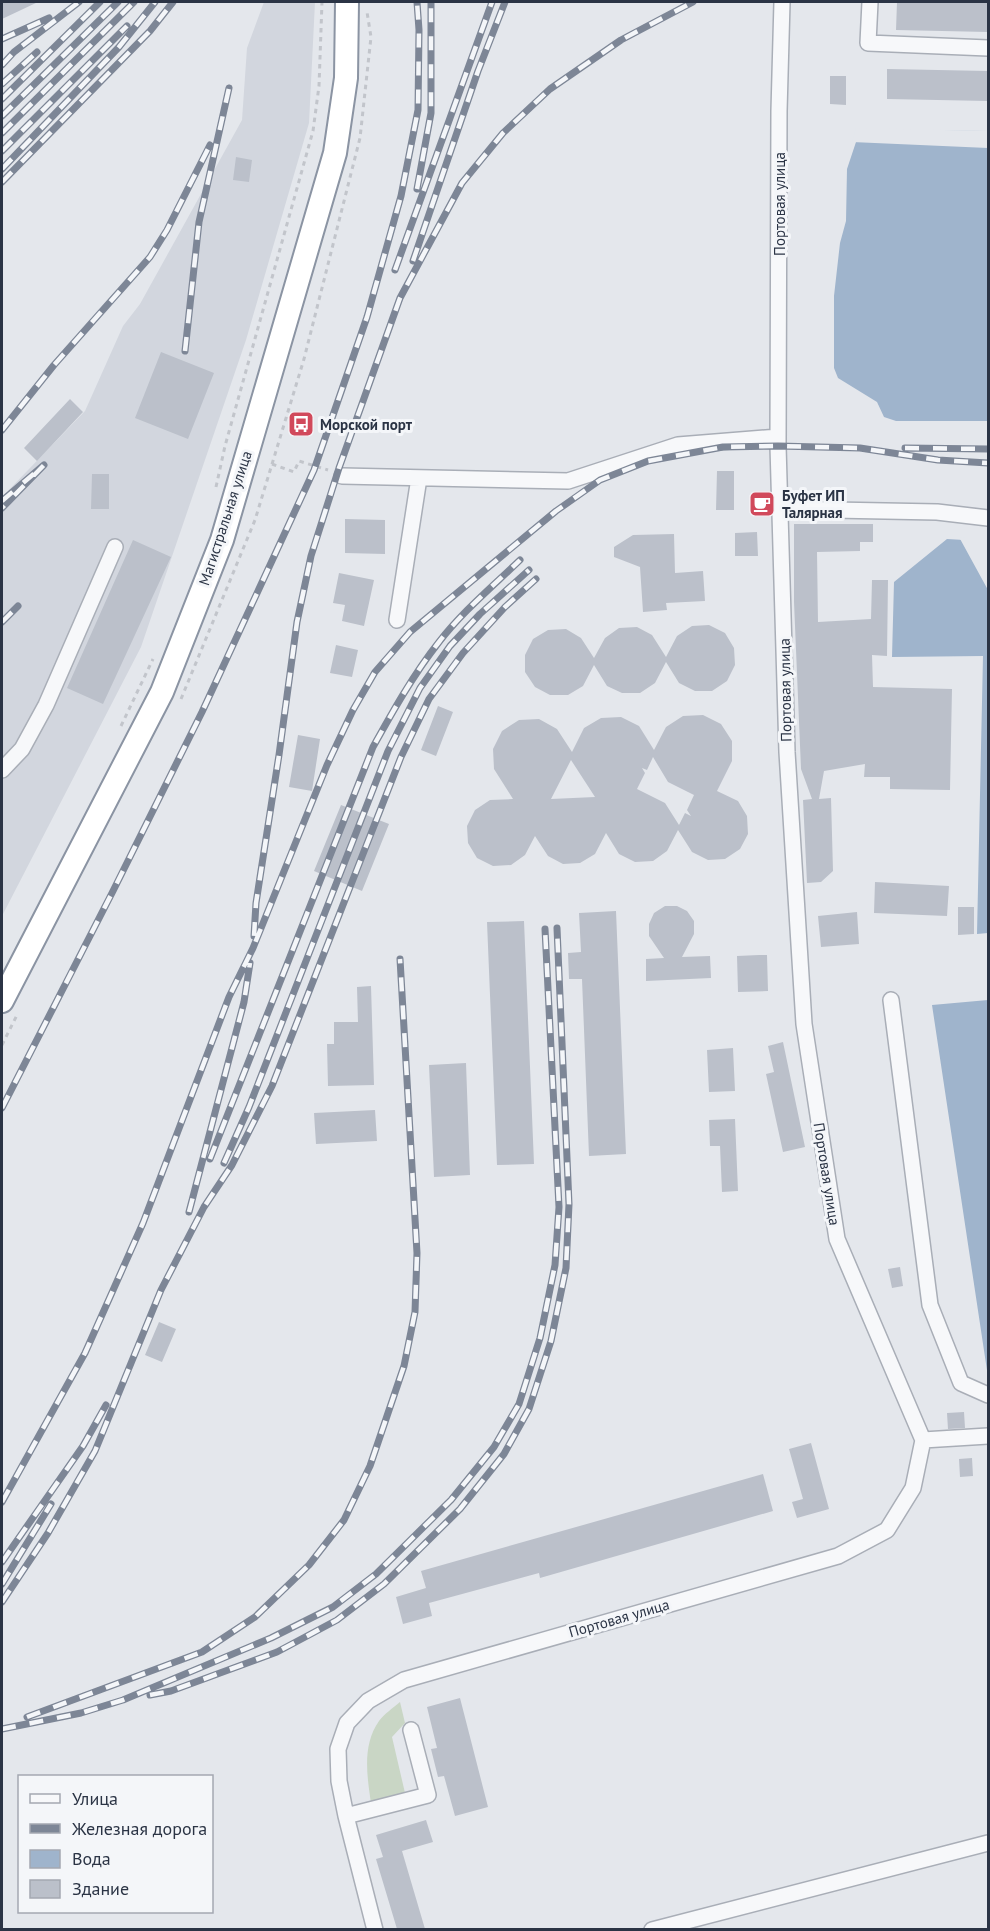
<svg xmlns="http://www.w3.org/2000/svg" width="990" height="1931" font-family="'PT Sans',sans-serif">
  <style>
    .built { fill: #d2d6de }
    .green { fill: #c9d6c5 }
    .water { fill: #9fb4cc }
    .pier { fill: #e4e7ec }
    .building { fill: #bbc0ca; fill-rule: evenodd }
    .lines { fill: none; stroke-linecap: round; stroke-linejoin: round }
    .minor-casing { stroke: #a9aeb7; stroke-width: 18 }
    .highway-casing { stroke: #8b94a3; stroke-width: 26 }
    .path { stroke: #c2c5cb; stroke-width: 3; stroke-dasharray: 4.5 4.5; stroke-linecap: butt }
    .minor { stroke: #f7f8fa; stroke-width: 15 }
    .highway { stroke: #fff; stroke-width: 22 }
    .rail-casing { stroke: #7d8696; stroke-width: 7 }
    .rail { stroke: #f4f6f9; stroke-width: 4.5; stroke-dasharray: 14; stroke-linecap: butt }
    .labels { text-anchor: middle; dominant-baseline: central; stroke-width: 6; stroke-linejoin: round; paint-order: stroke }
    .street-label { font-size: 15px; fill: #2b3445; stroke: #f4f6f9 }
    .poi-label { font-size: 15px; font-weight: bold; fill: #2b3445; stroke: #f4f6f9; text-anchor: start }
  </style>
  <rect width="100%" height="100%" fill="#e4e7ec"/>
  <path class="built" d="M 264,2 L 315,2 L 309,123 L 246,340 L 141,647 L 2,916 L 2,497 L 85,411 L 123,326 L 140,304 L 242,120 L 247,48 Z"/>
  <path class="green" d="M 400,1702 L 405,1723 L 392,1737 L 405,1793 L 371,1803 C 367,1776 362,1745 379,1721 C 384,1714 393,1708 400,1702 Z"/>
  <path class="water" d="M 887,130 L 988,131 L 988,421 L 896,421 L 884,417 L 877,402 L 838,378 L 834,368 L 834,296 L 840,243 L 846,221 L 847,169 L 858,136 Z
    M 947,539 L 964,540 L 988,589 L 988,933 L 977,934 L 983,656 L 892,657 L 894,582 Z
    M 988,1000 L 988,1377 L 932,1005 Z"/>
  <path class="pier" d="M 856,128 L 988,131 L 988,148 L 852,142 Z
    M 959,537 L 966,538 L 983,562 L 988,579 L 988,590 Z"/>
  <path class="building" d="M 2,2 L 38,2 L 2,19 Z
    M 897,2 L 988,2 L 988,32 L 896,30 Z
    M 887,69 L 988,71 L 988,101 L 887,99 Z
    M 830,76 L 846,76 L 846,105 L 830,104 Z
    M 236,157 L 252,160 L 249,182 L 233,180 Z
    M 161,352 L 214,373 L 188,439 L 135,418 Z
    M 70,399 L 83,412 L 37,461 L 24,448 Z
    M 717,471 L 734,471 L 734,510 L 716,510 Z
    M 92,474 L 109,474 L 109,509 L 91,509 Z
    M 345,519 L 385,520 L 385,554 L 345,553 Z
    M 794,524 L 873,524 L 873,542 L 860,542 L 860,551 L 817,552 L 818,622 L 871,619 L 872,580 L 888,580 L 887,656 L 872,655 L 873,687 L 952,689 L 950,790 L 890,789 L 890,777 L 864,777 L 865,764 L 824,771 L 819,799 L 831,798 L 833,871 L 821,882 L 807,883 L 803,800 L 812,799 L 801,769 L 794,602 Z
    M 757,532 L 758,556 L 735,556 L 735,533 Z
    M 674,534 L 675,573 L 703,571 L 705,601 L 666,603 L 667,610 L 643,612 L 640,567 L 614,557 L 614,547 L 633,535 Z
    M 133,540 L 171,557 L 103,704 L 67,688 Z
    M 339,573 L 374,580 L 364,626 L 342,621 L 345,605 L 333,603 Z
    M 709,625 L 725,633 L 734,648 L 735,665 L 727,681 L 712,691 L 695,691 L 679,683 L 666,662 L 655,683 L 640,693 L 622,693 L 607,686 L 594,665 L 583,686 L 568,695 L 550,695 L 535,687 L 525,672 L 525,655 L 533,639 L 548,630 L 566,629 L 581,638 L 594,658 L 605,638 L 619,628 L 637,627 L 652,635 L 666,657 L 677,636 L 692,626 Z
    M 336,645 L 358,650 L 352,677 L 330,673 Z
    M 438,706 L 453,712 L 436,756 L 421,750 Z
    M 703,715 L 721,724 L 732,741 L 732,761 L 717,791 L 738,801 L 747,816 L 748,834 L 740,849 L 725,859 L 708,860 L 692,852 L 678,830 L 667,851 L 653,861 L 635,862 L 619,854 L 606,833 L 595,854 L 580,863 L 563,864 L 548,856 L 535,836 L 525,855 L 511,865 L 493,866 L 477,858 L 468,843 L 467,826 L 475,810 L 490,800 L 513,799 L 494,769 L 493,749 L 502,731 L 519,720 L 539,719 L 557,729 L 572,752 L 584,728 L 601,718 L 621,717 L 639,726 L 654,750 L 666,727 L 683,716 ZM 653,757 L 668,782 L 694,795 L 687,810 L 691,816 L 685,813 L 679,825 L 665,803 L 637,789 L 645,773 L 642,768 L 647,770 ZM 571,760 L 595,797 L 551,799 Z
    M 298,735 L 320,739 L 312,791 L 289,787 Z
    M 341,805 L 389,824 L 362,891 L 314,871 Z
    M 875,882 L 949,886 L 947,916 L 874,913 Z
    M 665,906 L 677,906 L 687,911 L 694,921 L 694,934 L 682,957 L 710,956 L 711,978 L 646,981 L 646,959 L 664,958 L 649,936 L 649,924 L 654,913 Z
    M 958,907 L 974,907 L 974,934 L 958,935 Z
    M 616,911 L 626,1154 L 589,1156 L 582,979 L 569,979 L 568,953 L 581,952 L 579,913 Z
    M 857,912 L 859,944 L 821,947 L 818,916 Z
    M 524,921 L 534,1164 L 497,1165 L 487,922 Z
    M 759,955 L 767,955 L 768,991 L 738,992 L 737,956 Z
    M 371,986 L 374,1085 L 328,1086 L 327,1044 L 334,1044 L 334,1022 L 358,1022 L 357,987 Z
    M 783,1042 L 805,1147 L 783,1152 L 766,1074 L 774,1072 L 768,1046 Z
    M 733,1048 L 735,1091 L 709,1092 L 707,1050 Z
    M 466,1063 L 470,1175 L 434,1177 L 429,1065 Z
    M 375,1110 L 377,1141 L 316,1144 L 314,1113 Z
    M 735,1119 L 738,1191 L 722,1192 L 720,1146 L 710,1146 L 709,1120 Z
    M 900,1267 L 903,1286 L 892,1288 L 888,1269 Z
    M 159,1322 L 176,1329 L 162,1362 L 145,1355 Z
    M 964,1412 L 965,1428 L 948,1429 L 947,1413 Z
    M 811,1443 L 829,1509 L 797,1518 L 792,1502 L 803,1499 L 789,1449 Z
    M 972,1458 L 973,1476 L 960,1477 L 959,1459 Z
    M 763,1474 L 773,1511 L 540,1578 L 539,1573 L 429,1603 L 432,1616 L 403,1624 L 396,1597 L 426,1588 L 421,1571 Z
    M 460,1698 L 488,1807 L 455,1816 L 444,1776 L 438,1777 L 431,1749 L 437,1748 L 427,1707 Z
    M 426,1820 L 433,1842 L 402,1851 L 425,1929 L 397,1929 L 376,1859 L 383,1857 L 376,1835 Z"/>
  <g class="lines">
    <g class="minor-casing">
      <path id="minor" d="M 870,2 L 868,43 L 988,48
        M 342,476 L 568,481 L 678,445 L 778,437
        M 781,509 L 937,512 L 988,518
        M 397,620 L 419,478
        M 2,770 L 22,749 L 46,705 L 115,547
        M 891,1000 L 930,1305 L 961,1383 L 988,1395
        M 923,1440 L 988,1436
        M 346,1816 L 428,1795 L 411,1730
        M 375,1930 L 346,1816 L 339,1781 L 338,1749 L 347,1723 L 368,1701 L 404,1680 L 838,1556 L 887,1530 L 913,1488 L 923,1440 L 837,1239 L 804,1024 L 787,752 L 778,446 L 779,111 L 782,2
        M 652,1930 L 988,1843"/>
    </g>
    <g class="highway-casing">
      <path id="highway" d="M 2,1001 L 162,692 L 222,540 L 335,153 L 346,78 L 347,2"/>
    </g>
    <path class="path" d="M 272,464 L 294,472 L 299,461 L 328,470
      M 216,487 L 225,446 L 313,131 L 319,86 L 322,2
      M 181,699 L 255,520 L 304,359 L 360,138 L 371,37 L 367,12
      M 121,726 L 153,659
      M 2,1045 L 18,1013"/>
    <use href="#minor" class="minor"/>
    <use href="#highway" class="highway"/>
    <g class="rail-casing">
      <path id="rail" d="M 2,39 L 49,18
        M 2,65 L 14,52 L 79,2
        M 2,84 L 37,52
        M 2,99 L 100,2
        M 2,116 L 118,2
        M 2,133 L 134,2
        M 2,151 L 127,26
        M 2,169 L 119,47 L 155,2
        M 2,182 L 150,31 L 173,2
        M 417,189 L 431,113 L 431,2
        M 413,261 L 478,71 L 505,2
        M 395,270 L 492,2
        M 185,351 L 199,222 L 229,88
        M 2,430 L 54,365 L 150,257 L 167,230 L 210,145
        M 905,448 L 988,449
        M 2,501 L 44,465 L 2,508
        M 2,622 L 18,606
        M 254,936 L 256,903 L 279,755 L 297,622 L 311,556 L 339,468 L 400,298 L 462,183 L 503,133 L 550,89 L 621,40 L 693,2
        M 2,1108 L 113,891 L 202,712 L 314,470 L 367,317 L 401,196 L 418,110 L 419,30 L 417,2
        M 210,1159 L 373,747 C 393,711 413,675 439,642 C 462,612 492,587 520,560
        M 224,1163 L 249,1107 L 388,751 L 420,688 L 450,646 L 480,614 L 529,570
        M 189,1212 L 244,1002 L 250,963
        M 2,1502 L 85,1353 L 143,1223 L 229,997 L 253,948 L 327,765 L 353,710 L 375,672 L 410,632 L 556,511 L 600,480 L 648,461 L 723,447 L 778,446 L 860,448 L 938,460 L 988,463
        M 2,1562 L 83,1446 L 106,1405
        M 2,1584 L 51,1504
        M 2,1602 L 48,1533 L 95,1451 L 161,1290 L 204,1207 L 232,1165 L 272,1086 L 401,757 L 429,699 L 463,653 L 505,607 L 536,579
        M 150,1695 L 171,1691 L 277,1652 L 337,1620 L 384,1584 L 460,1509 L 504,1454 L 529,1409 L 551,1341 L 566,1268 L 569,1204 L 557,928
        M 27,1717 L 202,1652 L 255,1617 L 309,1565 L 344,1520 L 370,1466 L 404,1366 L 415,1312 L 417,1253 L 400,959
        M 2,1729 L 81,1713 L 123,1700 L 271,1638 L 333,1607 L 376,1574 L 451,1500 L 494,1447 L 519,1404 L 540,1338 L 555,1265 L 559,1207 L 545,929"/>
    </g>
    <use href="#rail" class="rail"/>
  </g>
  <defs>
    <g id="bus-square" transform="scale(1.35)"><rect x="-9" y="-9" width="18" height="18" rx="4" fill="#d1495b" stroke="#f4f6f9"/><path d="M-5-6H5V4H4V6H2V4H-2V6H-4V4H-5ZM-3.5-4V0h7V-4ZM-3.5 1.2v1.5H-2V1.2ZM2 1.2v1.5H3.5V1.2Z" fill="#fff"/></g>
    <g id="cafe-square" transform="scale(1.35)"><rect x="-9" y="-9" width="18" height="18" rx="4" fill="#d1495b" stroke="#f4f6f9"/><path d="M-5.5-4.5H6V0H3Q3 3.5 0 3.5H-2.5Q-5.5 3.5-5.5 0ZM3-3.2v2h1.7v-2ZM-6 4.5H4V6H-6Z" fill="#fff"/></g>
  </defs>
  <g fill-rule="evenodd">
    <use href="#bus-square" x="301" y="424"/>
    <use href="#cafe-square" x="762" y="504"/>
  </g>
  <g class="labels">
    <g class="street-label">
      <text transform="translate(779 204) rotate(-90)">Портовая улица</text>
      <text transform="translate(225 518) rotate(-72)">Магистральная улица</text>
      <text transform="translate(785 690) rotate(-91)">Портовая улица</text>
      <text transform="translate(827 1174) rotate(81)">Портовая улица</text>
      <text transform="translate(619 1618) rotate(-16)">Портовая улица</text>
    </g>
    <g class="poi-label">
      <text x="320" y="424">Морской порт</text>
      <text x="782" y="495">Буфет ИП<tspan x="782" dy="17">Талярная</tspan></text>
    </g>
  </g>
  <rect width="990" height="1931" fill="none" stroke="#2b3445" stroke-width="6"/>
  <rect x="18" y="1775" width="195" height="138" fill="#f4f6f9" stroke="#a4a8b1" stroke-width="1.5"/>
  <rect x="30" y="1794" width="30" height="9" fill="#f7f8fa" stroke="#a4a8b1" stroke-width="1.5"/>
  <text x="72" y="1805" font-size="18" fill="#2b3445">Улица</text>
  <rect x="30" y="1824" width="30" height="9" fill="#7d8696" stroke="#a4a8b1" stroke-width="1.5"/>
  <text x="72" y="1835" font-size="18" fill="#2b3445">Железная дорога</text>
  <rect x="30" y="1850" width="30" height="18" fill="#9fb4cc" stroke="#a4a8b1" stroke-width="1.5"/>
  <text x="72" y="1865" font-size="18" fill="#2b3445">Вода</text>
  <rect x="30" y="1880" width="30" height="18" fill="#bbc0ca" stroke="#a4a8b1" stroke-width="1.5"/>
  <text x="72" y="1895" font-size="18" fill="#2b3445">Здание</text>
</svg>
